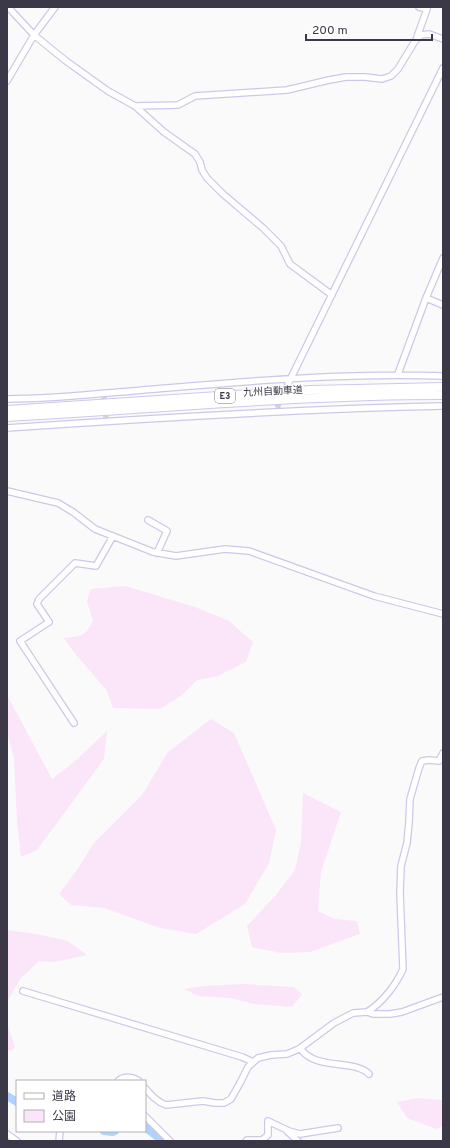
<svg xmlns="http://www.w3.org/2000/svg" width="450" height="1148" font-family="Overpass,'Noto Sans JP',sans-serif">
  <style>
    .green { fill: #fbe5f8 }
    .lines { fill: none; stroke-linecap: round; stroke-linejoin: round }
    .river { stroke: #afd3fc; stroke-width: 8 }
    .minor-tunnel { stroke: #d4d3d6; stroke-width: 5.5; stroke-dasharray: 5.5 3; stroke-linecap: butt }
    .minor-casing { stroke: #cdc8ea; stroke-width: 8 }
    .highway-casing { stroke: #cdc8ea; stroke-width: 10 }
    .minor { stroke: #fff; stroke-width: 5.5 }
    .highway { stroke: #fff; stroke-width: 8 }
    .labels { text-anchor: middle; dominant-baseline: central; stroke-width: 3; stroke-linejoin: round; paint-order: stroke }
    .shield { fill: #fff; stroke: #76747e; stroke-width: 1 }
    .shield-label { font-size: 9px; font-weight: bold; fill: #3b3947 }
    .street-label { font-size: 10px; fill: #3b3947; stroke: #fff }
  </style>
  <rect width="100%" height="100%" fill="#fafafa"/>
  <path class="green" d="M 125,586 L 195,607 L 229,621 L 253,642 L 246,662 L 218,676 L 197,680 L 181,696 L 160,709 L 113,708 L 107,691 L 73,651 L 64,638 C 81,636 85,637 93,621 L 87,601 L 91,589 Z
    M 7,695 L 52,779 L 74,762 L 107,731 L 104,759 L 37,850 L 21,857 L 17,822 L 14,758 L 7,733 Z
    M 211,719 L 234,733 L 276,830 L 269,863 L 245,904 L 196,934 L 160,928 L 104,908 L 71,905 L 59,894 L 79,867 L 93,844 L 142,795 L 168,752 Z
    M 303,793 L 341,812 L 321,872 L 318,911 L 335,919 L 357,921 L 360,934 L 310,952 L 281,953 L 252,947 L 247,926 L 276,895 L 295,870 L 301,842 Z
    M 7,930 L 36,934 L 68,941 L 87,955 L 55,962 L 39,961 L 20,979 L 7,1002 Z
    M 243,984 L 294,987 L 302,994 L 292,1007 L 254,1004 L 230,998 L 198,996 L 184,989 L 205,986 Z
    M 7,1024 L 15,1047 L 11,1051 L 7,1050 Z
    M 417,1098 L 443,1100 L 443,1126 L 437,1129 L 407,1118 L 397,1102 Z"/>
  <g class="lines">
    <path class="river" d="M 7,1096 L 17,1102
      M 145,1127 L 163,1141
      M 104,1131 L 113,1132 L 115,1131"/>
    <path class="minor-tunnel" d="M 104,396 L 106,418
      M 277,408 L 282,397"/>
    <g class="minor-casing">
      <path id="minor" d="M 8,7 L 34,35 L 66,61 L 108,91 L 135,106 L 164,132 L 195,154 L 200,162 L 202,170 L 207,178 L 223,194 L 263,228 L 281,246 L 290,264 L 332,295
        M 417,37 L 427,9 L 419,7
        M 7,81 L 34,35 L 55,7
        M 135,106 L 178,105 L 195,96 L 287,90 L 329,80 L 346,77 L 365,77 L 382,79 L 391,76 L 398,69 L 415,41 L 421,35 L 429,34 L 443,39
        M 426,298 L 443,305
        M 398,374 L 426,298 L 443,258
        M 288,384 L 443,68
        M 7,399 C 61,399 114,392 167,388 C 259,380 351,373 443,376
        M 7,428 C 152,418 298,409 443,406
        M 7,491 L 58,503 L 73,512 L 95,529 L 153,552 L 176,556 L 225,549 L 249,551 L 374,596 L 443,614
        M 148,520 L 167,531 L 157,553
        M 74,723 L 20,641 L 49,622 L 37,604 L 39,599 L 75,563 L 96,566 L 113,536
        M 23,991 L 242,1057 L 253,1062
        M 367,1012 C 382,1003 396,985 403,969 L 400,893 L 401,866 L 407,843 L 409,822 L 410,799 L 419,768 L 422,761 L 429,760 L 439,761 L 443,753
        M 300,1048 C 315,1071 355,1059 369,1074
        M 118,1081 C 125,1075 132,1077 139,1081
        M 145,1088 C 151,1095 157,1102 166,1105 L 203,1101 L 215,1103 L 224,1103 L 231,1099 L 240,1083 L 248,1067 L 258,1058 L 271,1055 L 287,1054 L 299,1049 L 334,1023 L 353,1013 L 367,1012 L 373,1014 L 390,1014 L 402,1012 L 443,997
        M 145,1116 L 170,1141
        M 288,1132 L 298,1141
        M 7,1134 L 17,1141
        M 59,1141 L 60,1131
        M 246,1141 L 247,1140 L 262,1140 L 268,1135 L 268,1121 L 289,1131 L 300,1134 L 338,1128"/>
    </g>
    <g class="highway-casing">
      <path id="highway" d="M 7,410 L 310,390 L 443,387
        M 7,417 C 152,409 297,395 443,395"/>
    </g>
    <use href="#minor" class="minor"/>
    <use href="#highway" class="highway"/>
  </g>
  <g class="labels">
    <rect class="shield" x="215" y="389" width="20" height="14" rx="3"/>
    <g class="shield-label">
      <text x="225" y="396">E3</text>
    </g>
    <g class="street-label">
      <text transform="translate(273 392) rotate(-3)">九州自動車道</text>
    </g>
  </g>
  <rect width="450" height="1148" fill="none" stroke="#3b3947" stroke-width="16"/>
  <rect x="16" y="1080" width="130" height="52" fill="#ffffff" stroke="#b1b0b5"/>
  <rect x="24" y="1093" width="20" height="6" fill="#ffffff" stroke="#b1b0b5"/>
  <text x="52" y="1100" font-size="12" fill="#3b3947">道路</text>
  <rect x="24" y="1110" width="20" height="12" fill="#fbe5f8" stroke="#b1b0b5"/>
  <text x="52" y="1120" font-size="12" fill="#3b3947">公園</text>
  <path d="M306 34v6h126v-6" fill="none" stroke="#3b3947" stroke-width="2"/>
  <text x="312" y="34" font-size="12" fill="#3b3947" stroke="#ffffff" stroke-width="3" paint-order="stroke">200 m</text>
</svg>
